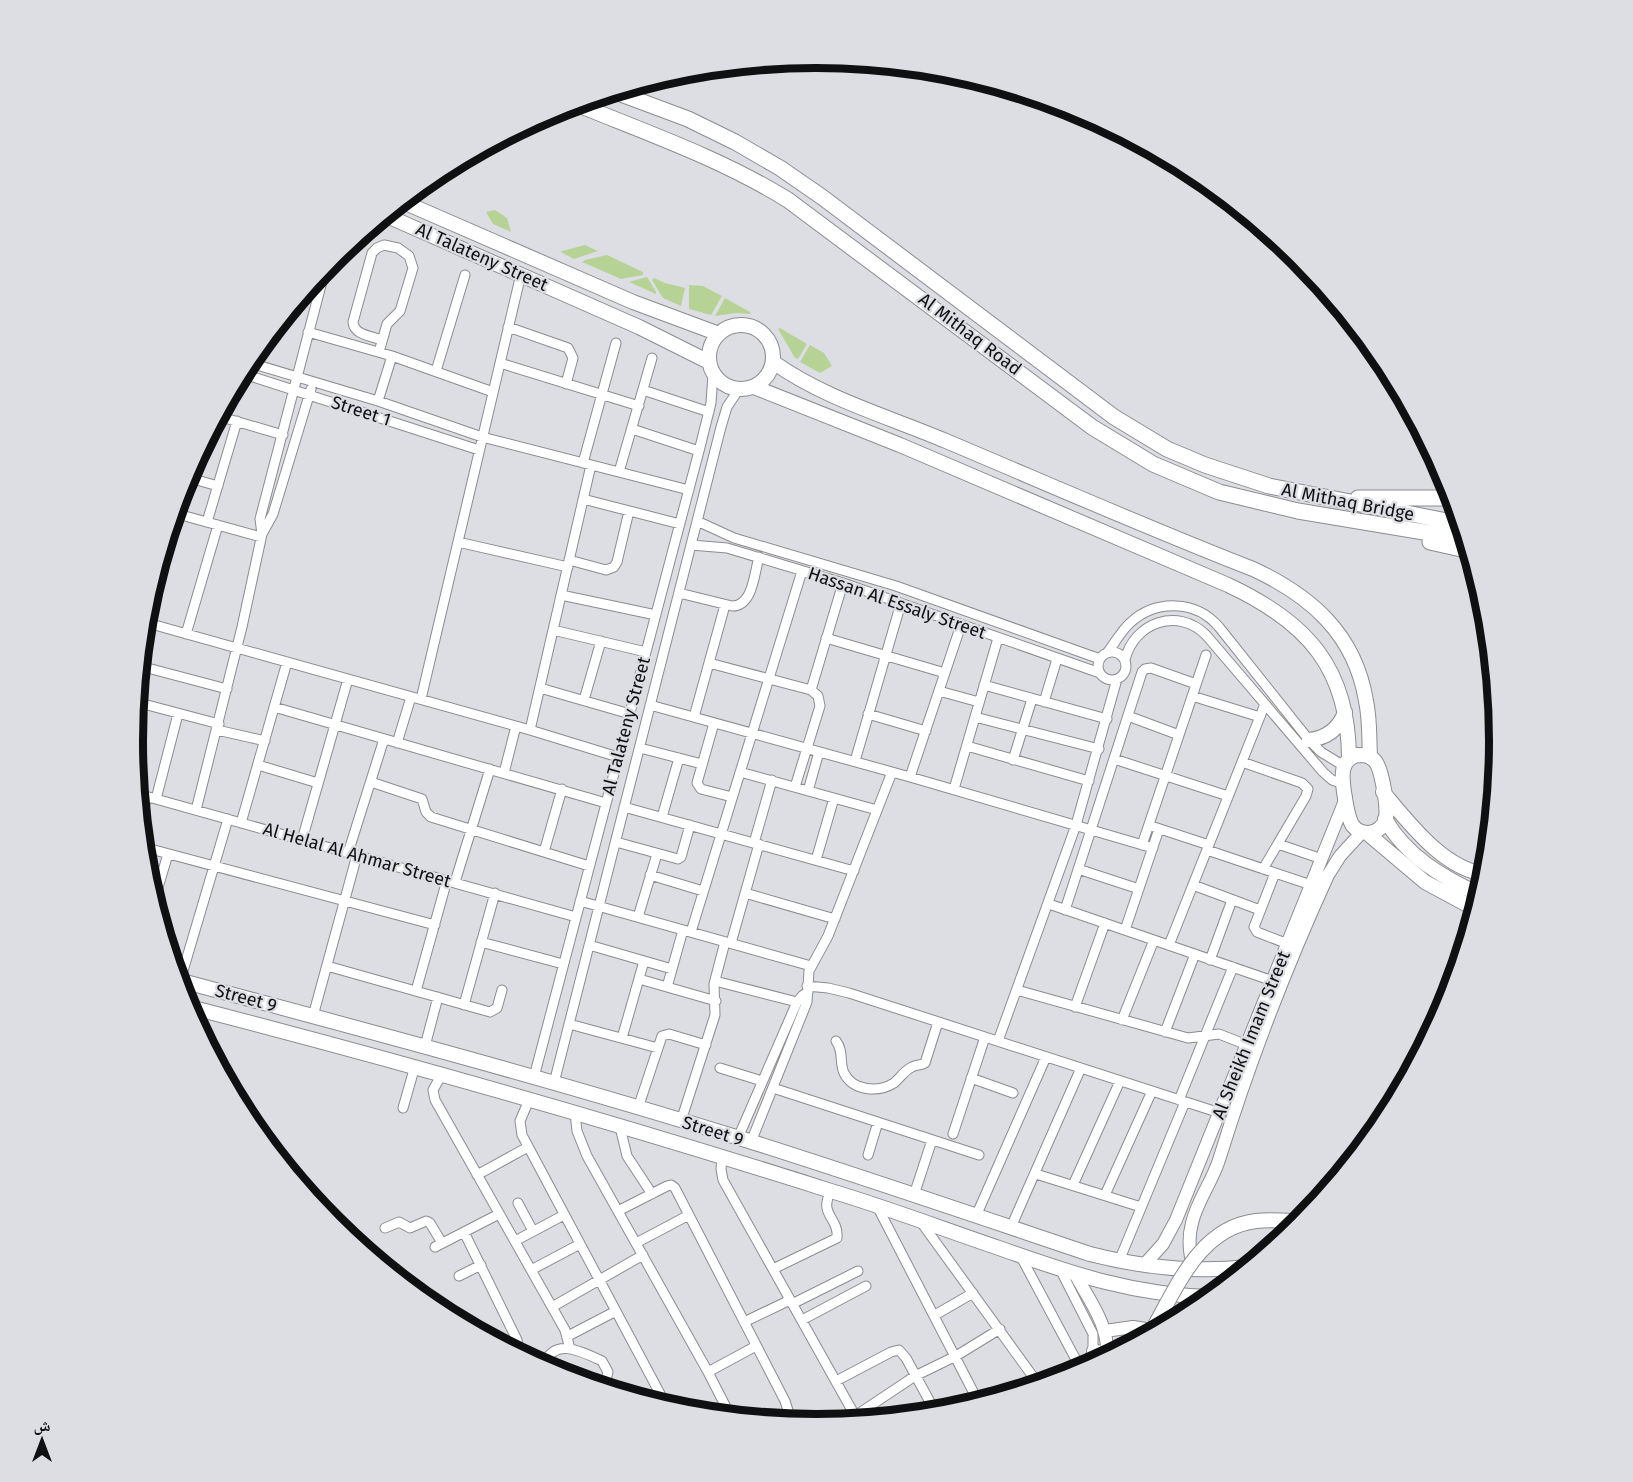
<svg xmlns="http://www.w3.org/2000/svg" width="1633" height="1482" font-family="'Fira Sans','Noto Naskh Arabic',sans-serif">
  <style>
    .green { fill: #b6d395 }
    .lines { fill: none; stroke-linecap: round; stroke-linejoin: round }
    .minor-casing { stroke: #8b8c91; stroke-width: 11 }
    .tertiary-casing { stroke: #8b8c91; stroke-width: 14 }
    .secondary-casing { stroke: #8b8c91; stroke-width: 16 }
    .primary-casing { stroke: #8b8c91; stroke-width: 17 }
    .minor { stroke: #fff; stroke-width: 9 }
    .tertiary { stroke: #fff; stroke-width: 12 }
    .secondary { stroke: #fff; stroke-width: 14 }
    .primary { stroke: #fff; stroke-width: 15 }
    .secondary-bridge-casing { stroke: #8b8c91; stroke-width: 16; stroke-linecap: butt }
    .secondary-bridge { stroke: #fff; stroke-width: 14 }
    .labels { text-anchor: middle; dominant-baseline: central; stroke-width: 4.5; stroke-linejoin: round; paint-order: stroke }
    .street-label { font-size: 18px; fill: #0f1012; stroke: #dddee4 }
    .rim { fill: none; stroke: #0f1012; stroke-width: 8 }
  </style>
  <rect width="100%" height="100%" fill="#dddee4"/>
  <path class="green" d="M 495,210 L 507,218 L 511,232 L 493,224 L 486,212 Z
    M 585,245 L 598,251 L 574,259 L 561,252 L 562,251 Z
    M 607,255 L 643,272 L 643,275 L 621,279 L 582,262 L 585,260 Z
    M 647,277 L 656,292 L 656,294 L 629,282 Z
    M 654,278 L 665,283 L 685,288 L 681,306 L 663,298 L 652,280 Z
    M 689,285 L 703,286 L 722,296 L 711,315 L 689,309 Z
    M 725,298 L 750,312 L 751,314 L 736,313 L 715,316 Z
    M 780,328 L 807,344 L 798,359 L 795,358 L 778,329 Z
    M 810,345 L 824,353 L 832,366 L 820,373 L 800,362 Z"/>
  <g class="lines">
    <g class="minor-casing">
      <path id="minor" d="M 508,327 L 568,348 L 573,358 L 566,384
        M 308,332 L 392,356 L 493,392
        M 379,352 L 387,324 L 400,311 L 413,268 L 409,256 L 398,248 L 384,245 L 377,248 L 372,253 L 353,322 C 354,335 371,336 382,340
        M 247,362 L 378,401 L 482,437 L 689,490
        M 500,363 L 639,406
        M 436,371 L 465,275
        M 241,373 L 479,450
        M 643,390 L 709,412
        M 378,401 L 392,356
        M 218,416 L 283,435
        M 632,429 L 699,451
        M 583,463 L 616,343
        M 619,472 L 652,358
        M 186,477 L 218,486
        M 583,499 L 680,524
        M 174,513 L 261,537
        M 697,521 L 734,538 L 896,586 L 1100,659
        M 207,522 L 237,421
        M 262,534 L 273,514 L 311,389
        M 458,542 L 568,567
        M 691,545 L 727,548 L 843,583 L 1100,673
        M 569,560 L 606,570 L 614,567 L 617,562 L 629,511
        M 679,593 L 732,606 C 753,606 754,574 759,557
        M 561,595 L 656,615
        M 144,622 L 530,730 L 618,757
        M 553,630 L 646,652
        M 186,634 L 218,525
        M 826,638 L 945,673
        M1098 666a14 14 0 1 1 28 0a14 14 0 1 1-28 0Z
        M 1107,653 C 1115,643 1121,631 1130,623 C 1156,599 1196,600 1219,627 L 1309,740 L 1321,752 L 1344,766
        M 1125,660 C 1134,622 1178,607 1206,635 L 1323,772 L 1332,780 L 1344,784
        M 709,663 L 811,690 L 818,696 L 820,706 L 795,787
        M 140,666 L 227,689
        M 984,685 L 1107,719
        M 540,688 L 630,714
        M 811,690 L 843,583
        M 939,691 L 979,702
        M 1192,696 L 1260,717
        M 421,699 L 521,274
        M 584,700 L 601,641
        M 136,702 L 219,724
        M 1044,702 L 1057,659
        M 650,705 L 910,777 L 1153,848
        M 274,707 L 606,803
        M 868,714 L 926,731
        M 1128,716 L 1179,735
        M 694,717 L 725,605
        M 975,717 L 1099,749
        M 714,723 L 697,783 L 701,789 L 732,797
        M 217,730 L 265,741
        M 530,730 L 591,465
        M 397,743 L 411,697
        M 967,746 L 1089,781
        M 640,748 L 702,764
        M 1114,759 L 1228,796
        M 1013,760 L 1032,699
        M 855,761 L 901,603
        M 1242,762 L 1302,783 L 1308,789 L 1306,796 L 1263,869
        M 258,765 L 318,783
        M 740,772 L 877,810
        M 504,773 L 516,726
        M 910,777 L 961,625
        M 371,782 L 422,799 L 426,812 L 431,817 L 589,866
        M 954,789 L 998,638
        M 808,791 L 819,752
        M 138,794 L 576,917
        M 156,799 L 178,714
        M 624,807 L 854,871
        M 196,810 L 242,627 L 262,534 L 260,519 L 326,266
        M 662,817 L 679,758
        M 140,821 L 147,797
        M 241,823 L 287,662
        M 1154,827 L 1209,845
        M 302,840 L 348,679
        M 616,842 L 678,859 L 681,857 L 690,825
        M 754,843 L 772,780
        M 1278,844 L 1322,859
        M 1142,845 L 1206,655
        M 143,847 L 435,925
        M 1207,850 L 1311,885
        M 544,852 L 562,789
        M 348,853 L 384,739
        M 816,860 L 834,798
        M 1078,869 L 1139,889
        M 1275,873 L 1254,927 L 1257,932 L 1288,944
        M 650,875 L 703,891
        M 455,882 L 490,769
        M 1193,885 L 1260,910
        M 745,893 L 835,919
        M 154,901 L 168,854
        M 580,901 L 811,966
        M 1049,904 L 1273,981
        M 1065,910 L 1142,672 L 1145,669 L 1151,668 L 1196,684
        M 638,917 L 657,854
        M 1125,930 L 1159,829
        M 691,932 L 802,571
        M 481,942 L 563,964
        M 731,943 L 759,844
        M 589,945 L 672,969
        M 1169,945 L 1265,704
        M 1210,960 L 1232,900
        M 327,966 L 490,1012 L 497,1008 L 502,990
        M 639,979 L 716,1001
        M 180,981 L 228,819
        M 715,981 L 797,1002
        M 807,986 L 828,988 L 849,993 L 1220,1113
        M 667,987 L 683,930
        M 1017,990 L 1188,1038 L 1219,1034 L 1247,1045
        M 416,991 L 447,880
        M 464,1005 L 495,893
        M 1075,1007 L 1105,923
        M 313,1016 L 357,855
        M 1122,1020 L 1154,940
        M 569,1024 L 658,1048
        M 1165,1032 L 1195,954
        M 622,1038 L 644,961
        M 836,1041 C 844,1051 839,1062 844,1073 C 853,1091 878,1093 894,1083 C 900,1078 905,1070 912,1067 C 917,1064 920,1066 925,1063 L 938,1022
        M 998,1041 L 1076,825 L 1117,679
        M 425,1046 L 438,997
        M 720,1068 L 762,1081
        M 442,1074 L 433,1090 L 435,1100 L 565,1330 L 570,1349
        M 534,1077 L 699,451 L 711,403 L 713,374
        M 971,1078 L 1013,1093
        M 554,1083 L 721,427 L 727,407 L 739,389
        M 773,1088 L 979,1155
        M 529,1100 L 520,1121 L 522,1135 L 665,1403
        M 1179,1100 L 1233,967
        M 403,1108 L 415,1066
        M 638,1108 L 662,1036 L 669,1034 L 706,1045
        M 575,1113 L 577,1131 L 587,1156 L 708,1372 L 731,1417
        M 681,1121 L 715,1015 L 714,984 L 725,942
        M 620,1127 L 627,1156 L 652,1194
        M 953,1134 L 985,1037
        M 738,1138 L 797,1002 L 803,995 L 808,992
        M 751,1142 L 807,1002 L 809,971 L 828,936 L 892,772
        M 868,1155 L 878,1122
        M 722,1158 L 721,1169 L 723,1180 L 858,1421
        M 1036,1174 L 1141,1207
        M 477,1175 L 528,1147
        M 1073,1185 L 1120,1081
        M 914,1195 L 932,1140
        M 1105,1195 L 1152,1091
        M 518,1203 L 533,1231
        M 877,1206 L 979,1403
        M 618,1211 L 667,1186 L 671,1185 L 675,1188 L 785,1401 L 792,1423
        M 976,1216 L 1046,1057
        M 921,1222 L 1039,1385
        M 1011,1227 L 1081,1068
        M 385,1228 L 399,1222 L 410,1228 L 426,1221 L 430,1223 L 442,1243
        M 464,1232 L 517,1340 L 519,1354
        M 515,1241 L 564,1215
        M 636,1243 L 689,1215
        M 435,1247 L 499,1214
        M 1020,1255 L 1082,1371
        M 1119,1261 L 1185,1102
        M 773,1269 L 837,1238 C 839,1217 818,1215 831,1191
        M 1060,1269 L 1093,1334 L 1093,1351 L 1083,1370
        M 531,1270 L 580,1244
        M 459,1276 L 481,1265
        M 792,1304 L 858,1271
        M 552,1307 L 643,1255
        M 935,1315 L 973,1293
        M 802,1320 L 866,1286
        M 744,1322 L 790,1300
        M 568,1336 L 616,1311
        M 536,1363 L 698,1413
        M 544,1365 C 554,1337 581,1351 602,1361 L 608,1372 L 605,1384
        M 708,1372 L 756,1346
        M 836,1381 L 891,1352 L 899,1350 L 906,1358 L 936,1413
        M 855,1416 L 915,1376 L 956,1356 L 1000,1329"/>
    </g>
    <g class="tertiary-casing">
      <path id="tertiary" d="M 1144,1265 L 1163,1244 L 1176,1220 L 1346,798
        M 1194,1268 C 1189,1253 1188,1238 1192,1223 C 1197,1201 1212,1182 1219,1160 C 1249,1063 1286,967 1328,875 L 1340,856 L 1362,832
        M 1075,1274 C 1089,1300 1110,1326 1107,1358
        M 1105,1331 L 1133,1327 L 1158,1331
        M 1093,1351 L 1107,1352"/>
    </g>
    <g class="secondary-casing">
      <path id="secondary" d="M 401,201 L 633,302 L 719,334
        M 385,215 L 639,327 L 709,362
        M709 357a32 32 0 1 1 64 0a32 32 0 1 1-64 0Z
        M 773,362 C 825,399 887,416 946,441 C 1048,484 1150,529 1253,569 C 1311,596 1355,634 1366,701 C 1370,719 1369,738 1370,757
        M 754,387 L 900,445 L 1228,585 C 1307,622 1349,668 1349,759
        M 1496,692 L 1498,718
        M 1309,740 C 1326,738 1339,729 1345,712
        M 1357,755 C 1364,755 1369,755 1374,760 C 1382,767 1388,808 1386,818 C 1384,826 1378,832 1369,833 C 1363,833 1357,831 1353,826 C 1347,818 1340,776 1344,767 C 1346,760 1351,757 1357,755 Z
        M 1383,792 C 1408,822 1445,871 1487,874
        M 1385,819 C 1406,856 1443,878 1481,895
        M 1367,833 L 1425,882 L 1477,910
        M 178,980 C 369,1031 560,1082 749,1141 C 863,1177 977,1216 1090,1254 C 1141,1267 1195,1273 1248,1267
        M 186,1006 C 403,1062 618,1123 831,1191 C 888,1208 943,1229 999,1248 C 1072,1274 1134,1295 1212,1297"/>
    </g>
    <g class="primary-casing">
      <path id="primary" d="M 613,91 L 688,119 L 735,142 L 780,168 L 822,197 L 1114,417 L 1167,449 L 1205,465 L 1269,486 L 1462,524
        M 574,103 C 647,133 720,158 788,200 L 1092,427 L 1153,464 L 1219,492 L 1298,511 L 1466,539
        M 1358,498 L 1454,498
        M 1430,542 L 1470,551"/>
    </g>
    <use href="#minor" class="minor"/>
    <use href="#tertiary" class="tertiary"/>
    <use href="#secondary" class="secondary"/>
    <use href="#primary" class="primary"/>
    <g class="secondary-bridge-casing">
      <path id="secondary-bridge" d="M 1150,1334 C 1176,1290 1198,1228 1256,1221 C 1272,1219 1287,1221 1303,1222"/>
    </g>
    <use href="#secondary-bridge" class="secondary-bridge"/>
  </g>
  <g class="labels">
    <g class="street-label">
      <text transform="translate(482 257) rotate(24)">Al Talateny Street</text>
      <text transform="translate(970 334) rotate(37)">Al Mithaq Road</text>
      <text transform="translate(361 411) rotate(18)">Street 1</text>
      <text transform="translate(1348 502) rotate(11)">Al Mithaq Bridge</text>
      <text transform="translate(897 603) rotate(19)">Hassan Al Essaly Street</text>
      <text transform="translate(626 726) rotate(-75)">Al Talateny Street</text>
      <text transform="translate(357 855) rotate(16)">Al Helal Al Ahmar Street</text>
      <text transform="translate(246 998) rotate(15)">Street 9</text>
      <text transform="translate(1251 1035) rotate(-68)">Al Sheikh Imam Street</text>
      <text transform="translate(713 1131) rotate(17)">Street 9</text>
    </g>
  </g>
  <path d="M0 0H1633V1482H0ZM143 741a673 673 0 1 1 1346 0a673 673 0 1 1-1346 0Z" fill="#dddee4" fill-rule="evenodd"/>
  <path class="rim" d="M143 741a673 673 0 1 1 1346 0a673 673 0 1 1-1346 0Z"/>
  <g transform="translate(42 1440)" stroke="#dddee4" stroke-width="4.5" paint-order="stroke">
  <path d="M0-4.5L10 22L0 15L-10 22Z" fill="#0f1012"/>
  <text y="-9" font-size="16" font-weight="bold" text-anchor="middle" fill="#0f1012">ش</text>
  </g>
</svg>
